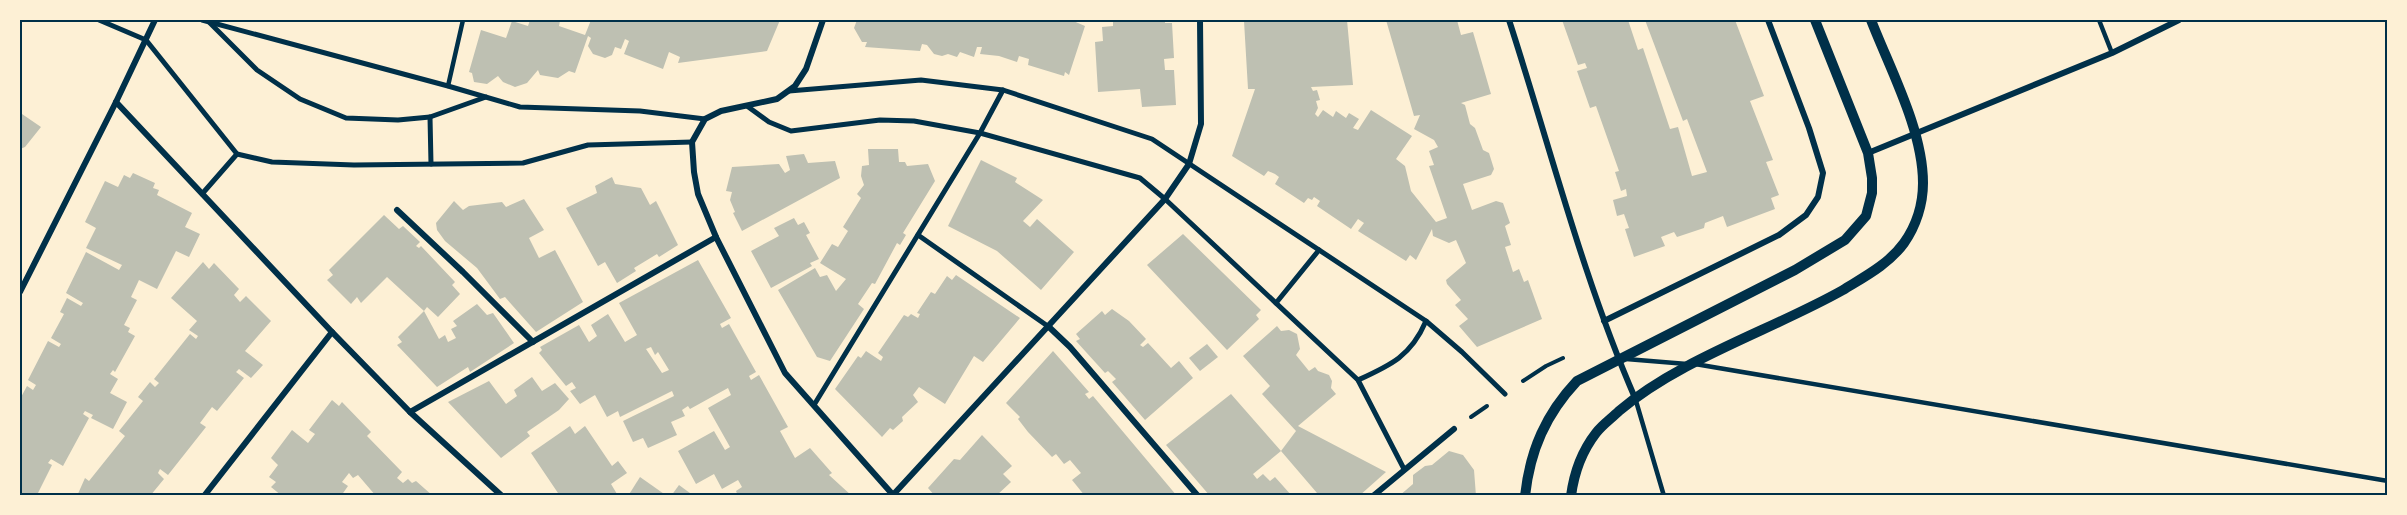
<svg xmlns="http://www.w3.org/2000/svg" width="2407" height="515" font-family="'Sofia Sans Condensed',sans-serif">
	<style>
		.building { fill: #bec0b2; fill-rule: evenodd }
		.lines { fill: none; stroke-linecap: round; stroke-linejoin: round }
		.path { stroke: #003049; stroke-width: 4 }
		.service { stroke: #003049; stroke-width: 4.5 }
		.pedestrian { stroke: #003049; stroke-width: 5 }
		.minor { stroke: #003049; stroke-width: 6 }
		.tertiary { stroke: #003049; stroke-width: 10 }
		.neatline { fill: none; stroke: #003049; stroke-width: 2 }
	</style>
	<rect width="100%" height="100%" fill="#fdf0d5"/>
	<g class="building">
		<polygon points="530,20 568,20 567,22 560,21 559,26 585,35 591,20 780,20 767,51 678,63 680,57 669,52 663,69 624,54 629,41 625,39 621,49 615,47 612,55 605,58 593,54 588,46 591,38 588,36 575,73 569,71 558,78 540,75 538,70 527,83 515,87 503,82 498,76 487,84 474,82 472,73 469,72 481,30 506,38 512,21 528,26"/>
		<polygon points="857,20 1071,20 1085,26 1069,75 1065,72 1064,76 1028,65 1029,59 1019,56 1017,62 999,56 980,54 982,47 977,47 974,57 960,52 957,57 948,54 942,56 934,54 927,45 922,44 920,51 865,47 867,42 862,42 854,28"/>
		<polygon points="1110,20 1165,20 1165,23 1172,23 1174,58 1164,59 1165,70 1174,70 1176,105 1142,107 1140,89 1098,92 1095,42 1103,41 1102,27 1113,26 1113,22 1110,22"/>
		<polygon points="1251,20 1347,20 1353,85 1311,87 1313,91 1317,90 1320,100 1316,101 1318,108 1315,114 1318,117 1323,110 1333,117 1336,111 1346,118 1349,113 1359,119 1353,128 1358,130 1371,110 1412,136 1396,159 1405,166 1411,191 1436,222 1447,218 1429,166 1434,165 1429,151 1438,147 1434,140 1414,129 1420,115 1414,116 1386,20 1457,20 1461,35 1473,32 1491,94 1461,103 1465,105 1470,124 1475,128 1483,150 1489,153 1494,169 1491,175 1463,184 1472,210 1496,201 1503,203 1510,223 1505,226 1511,245 1505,247 1513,272 1519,269 1524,282 1528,280 1542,319 1477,347 1459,326 1468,319 1455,305 1461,300 1447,284 1446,280 1466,263 1456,240 1449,243 1433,236 1432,229 1416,260 1410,255 1406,261 1358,231 1364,223 1358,219 1351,229 1317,206 1320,201 1314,197 1312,200 1308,198 1304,203 1275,184 1279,177 1275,174 1268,171 1264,176 1232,156 1255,89 1248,89 1244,21"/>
		<polygon points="1562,20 1628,20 1638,50 1643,48 1670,129 1678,127 1692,176 1707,172 1687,119 1683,121 1645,20 1735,20 1764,96 1750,101 1773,160 1766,162 1779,195 1771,198 1775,209 1727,227 1723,216 1705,223 1704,228 1677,237 1674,232 1661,237 1665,246 1634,257 1625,229 1629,228 1624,214 1617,216 1613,200 1627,196 1626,189 1621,191 1615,172 1619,171 1596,106 1590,108 1577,71 1587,68 1585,63 1578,65"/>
		<polygon points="20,108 22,114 41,127 25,147 20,149"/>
		<polygon points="868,149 898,149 899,162 905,162 907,166 928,164 935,181 903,233 906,235 900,245 897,243 875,284 872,283 858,304 864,309 830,361 817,357 778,290 815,268 820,277 827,275 836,291 846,279 820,263 832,244 838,247 848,231 843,227 861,198 857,194 864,185 861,176 862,166 869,165"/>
		<polygon points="804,154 808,163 835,161 840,178 742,231 733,213 735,212 730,200 732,192 726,191 732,167 779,164 785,173 790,170 786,156"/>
		<polygon points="981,160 1017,178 1015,182 1043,200 1023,221 1030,227 1037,219 1074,252 1041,290 997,251 948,226"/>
		<polygon points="133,173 155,183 153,188 159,190 157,195 192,213 185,227 200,234 189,257 176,251 157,289 139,280 131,297 137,300 124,325 130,328 128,332 135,336 115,372 113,370 110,374 118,379 110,393 127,402 113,429 91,418 93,415 85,411 83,414 89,418 63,466 51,459 48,463 52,465 37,495 20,496 20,430 22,425 20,424 20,399 27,386 33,390 36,385 28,380 48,341 59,347 61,344 51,338 64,314 60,312 67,298 81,306 83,303 66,293 86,252 119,270 122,265 86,248 96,228 85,222 105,181 118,187 124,175 130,178"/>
		<polygon points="612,177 615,184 641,188 650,205 656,201 678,245 659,257 657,254 634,268 636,271 617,283 605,262 598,266 566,208 597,193 595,186"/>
		<polygon points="524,199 544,230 529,238 539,258 555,250 583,302 536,332 505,297 500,299 477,268 445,241 437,230 436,223 454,201 463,210 469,206 502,202 506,207"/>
		<polygon points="384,215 399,229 403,226 420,242 416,246 419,248 421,246 455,282 452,285 460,294 438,317 427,307 424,311 387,277 361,303 357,297 351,304 327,280 333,275 329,270"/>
		<polygon points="794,218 798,225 804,222 810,233 806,235 819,259 810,263 812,266 771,288 751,251 779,236 774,228"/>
		<polygon points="1183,234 1261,310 1256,315 1259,319 1227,350 1147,265"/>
		<path d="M698,260l33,58 -11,6 2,4 7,-4 27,48 -7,4 2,4 8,-5 29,52 -8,4 15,27 15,-10 22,25 -3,2 23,21h-55l-3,-3 -4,3h-52l-2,-5 6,-4 -4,-7 -16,9 -8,-15 -18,10 -18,-33 36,-20 11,19 5,-3 -22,-39 23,-13 -3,-7 -38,21 -2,-3 -6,4 3,6 -14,6 6,13 -29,13 -5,-10 -10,4 -10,-21 51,-25 -2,-5 -52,26 -2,-6 -11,6 -12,-22 -15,9 -10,-13 6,-3 -4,-6 -6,4 -27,-33 3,-3 -2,-3 39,-22 10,17 8,-6 -6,-11 17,-11 17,28 12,-7 -18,-32zM651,347l4,8 3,-3 11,18 -7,3 -16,-24z"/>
		<polygon points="203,262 209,269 214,263 239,289 234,295 240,302 246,296 271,321 245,351 263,365 251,378 239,369 236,372 244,378 217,411 212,407 200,423 206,427 168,475 160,469 158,473 164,479 150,496 77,496 85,478 89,481 125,436 119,431 143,401 138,397 150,382 155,387 159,383 154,379 190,334 196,339 198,336 189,330 197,321 171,298"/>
		<polygon points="956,275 1020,318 983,362 974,356 945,404 919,387 913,395 918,402 902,417 903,421 893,430 890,428 882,437 835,389 858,356 861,358 866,351 881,361 883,357 878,353 904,315 908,317 911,314 918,318 920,314 917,313 931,292 935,294 947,276 952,280"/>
		<polygon points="477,304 487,315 493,313 514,343 470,372 468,367 437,387 397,345 402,342 398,337 424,311 439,339 445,335 448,342 456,338 451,329 457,326 453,321"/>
		<polygon points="1112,309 1129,321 1146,339 1140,345 1143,347 1148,343 1171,368 1179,361 1193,378 1145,420 1112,382 1116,379 1108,371 1105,373 1076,341 1080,339 1076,334 1102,311 1105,315"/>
		<polygon points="1277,326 1281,331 1289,330 1297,334 1300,349 1296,355 1309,371 1315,367 1318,371 1329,375 1332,381 1331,388 1336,394 1298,426 1386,472 1359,496 1315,496 1317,493 1281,451 1296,431 1262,394 1270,386 1243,356"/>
		<polygon points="1207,344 1218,357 1200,371 1189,358"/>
		<polygon points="1053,351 1089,392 1085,394 1089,399 1093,396 1177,496 1085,496 1072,480 1081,473 1070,460 1064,464 1056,454 1052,457 1028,432 1018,419 1020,417 1006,403"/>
		<polygon points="532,377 542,391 555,383 569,399 559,410 527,432 530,436 501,458 448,402 489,381 506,404 517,396 514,390"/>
		<polygon points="1231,394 1281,451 1253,474 1257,479 1263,474 1270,481 1275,477 1292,496 1210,496 1166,445"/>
		<polygon points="332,400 339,406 342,402 371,432 367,436 402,472 397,478 403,483 408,479 412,483 416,481 433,496 376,496 358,475 353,478 349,473 342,482 348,486 341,496 282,496 271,487 276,482 269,477 278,465 271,458 292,430 308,443 315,434 309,430"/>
		<polygon points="570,426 575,434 585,426 612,466 618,461 627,473 611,484 617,494 615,496 573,496 571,493 560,496 531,453"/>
		<polygon points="982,435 1012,466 1003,474 1011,482 996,496 935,496 928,488 954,459 960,460"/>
		<polygon points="1449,451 1463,455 1474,470 1476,496 1399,496 1413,484 1413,475 1425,466 1432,465"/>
		<polygon points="640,477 667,496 628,496"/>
		<polygon points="679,485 694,496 671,496"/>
	</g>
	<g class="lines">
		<g class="path">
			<polyline points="1523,381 1546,366 1563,358"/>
			<polyline points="1471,417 1487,406"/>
		</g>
		<g class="service">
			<polyline points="2099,20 2112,53"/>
			<polyline points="448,86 463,20"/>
			<polyline points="1626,359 1687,364"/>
			<polyline points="1695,364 2388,481"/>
			<polyline points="1636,401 1664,496"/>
		</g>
		<g class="pedestrian">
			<polyline points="99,20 146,40 237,154 272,162 354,165 523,163 588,145 692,142"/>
			<polyline points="202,20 448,86 520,107 640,111 705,119"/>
			<polyline points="210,23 257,70 300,99 346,118 398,120 430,117 486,97"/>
			<polyline points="789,91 921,80 1003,90 1152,139 1426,321 1462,352 1505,394"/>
			<polyline points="747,106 769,122 791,131 880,120 914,121 980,133 1140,178 1165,199 1358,380 1404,469"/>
			<polyline points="430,117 431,164"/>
			<polyline points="202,194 237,154"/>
			<polyline points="918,235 1049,327"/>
			<polyline points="1276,303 1319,250"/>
			<path d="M1358,380c33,-15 53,-24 68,-59"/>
			<polyline points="814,405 980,133 1003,90"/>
		</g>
		<g class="minor">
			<polyline points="823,20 806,69 795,86 777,99 721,111 705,119 692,142 694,172 698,194 716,237 785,373 894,496"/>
			<path d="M1509,20c41,126 73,256 126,378"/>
			<polyline points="116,102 332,332 410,412 502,496"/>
			<polyline points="1868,153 2112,53 2179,20"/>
			<polyline points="397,210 463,272 533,342"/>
			<polyline points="20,292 116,102 155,20"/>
			<polyline points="1604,321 1779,235 1806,215 1818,197 1823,173 1809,128 1768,20"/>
			<polyline points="1049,327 1070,347 1198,496"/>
			<polyline points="410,412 716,237"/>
			<polyline points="204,496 332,332"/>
			<polyline points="892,496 1165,199 1189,164 1201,124 1200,20"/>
			<polyline points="1373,496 1454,429"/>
		</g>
		<g class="tertiary">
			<path d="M1525,496c5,-46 21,-82 52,-115l218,-111 50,-30 21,-24 6,-23v-15l-4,-25 -53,-133"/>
			<path d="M1571,496c3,-23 11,-45 25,-63 6,-8 16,-15 23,-22 61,-52 153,-81 224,-121 21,-13 46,-26 61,-47 12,-17 19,-39 19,-60 0,-53 -33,-114 -52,-163"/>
		</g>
	</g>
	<rect width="2407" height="515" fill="none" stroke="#fdf0d5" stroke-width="42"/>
	<rect x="21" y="21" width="2365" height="473" class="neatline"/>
</svg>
